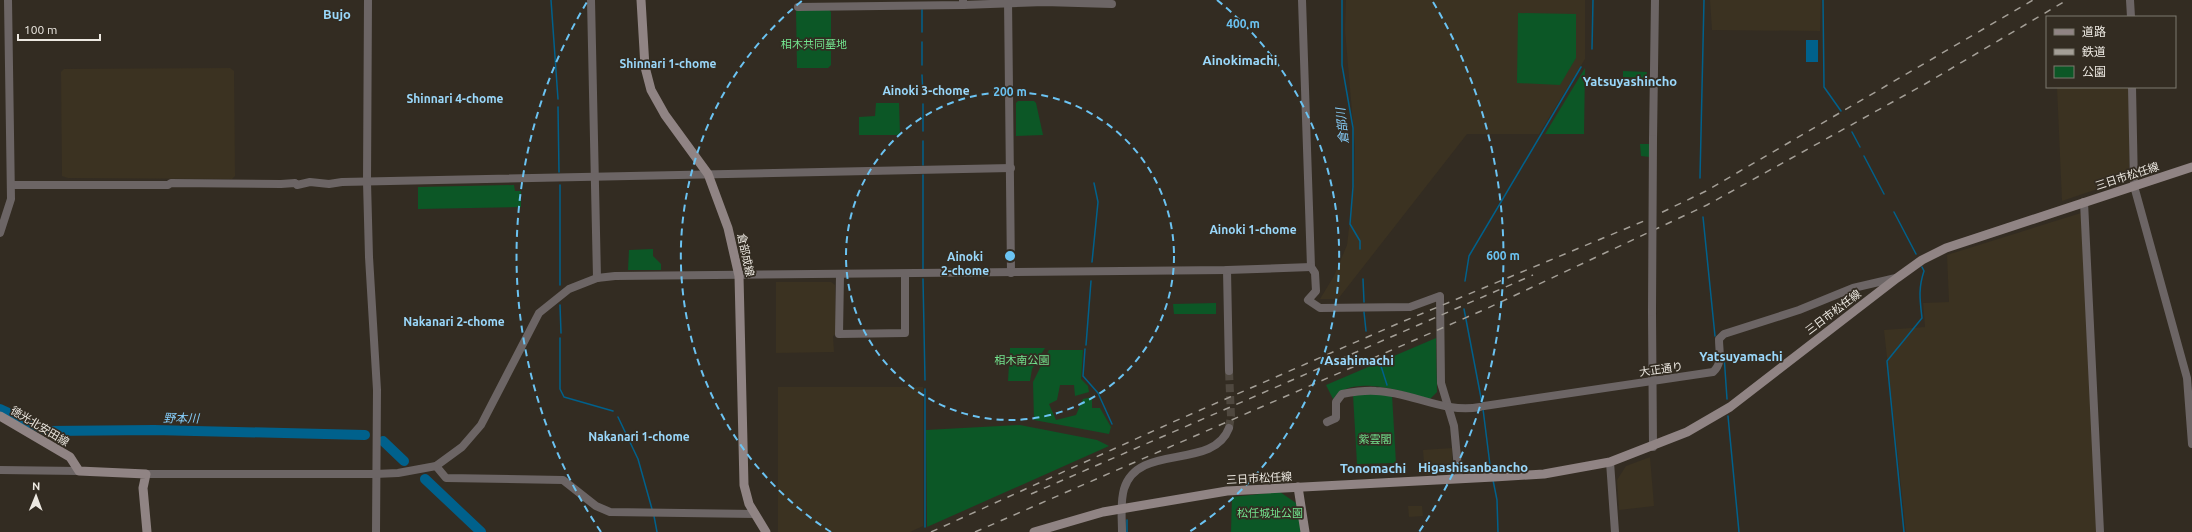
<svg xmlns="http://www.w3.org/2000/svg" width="2192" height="532" font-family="Ubuntu,'Noto Sans JP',sans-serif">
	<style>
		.built { fill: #3b3221 }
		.green { fill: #0c5726 }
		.water { fill: #00618c }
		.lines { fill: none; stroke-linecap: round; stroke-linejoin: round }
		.stream { stroke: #00618c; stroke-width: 1.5 }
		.river { stroke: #00618c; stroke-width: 10 }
		.tertiary-tunnel { stroke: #4f483f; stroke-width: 8; stroke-dasharray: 8 4; stroke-linecap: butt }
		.tertiary { stroke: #6c6565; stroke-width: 8 }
		.secondary { stroke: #908484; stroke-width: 9 }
		.rail { stroke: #a49f97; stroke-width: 1.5; stroke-dasharray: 7 7; stroke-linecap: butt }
		.tertiary-bridge { stroke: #6c6565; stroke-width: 8 }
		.ring { fill: none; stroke: #6bc3f2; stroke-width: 2; stroke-dasharray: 7 5 }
		.labels { text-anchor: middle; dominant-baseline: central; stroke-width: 3.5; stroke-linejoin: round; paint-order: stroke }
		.park-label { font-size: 11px; fill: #72e28d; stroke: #332c22 }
		.street-label { font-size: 11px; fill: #ede9e2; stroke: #332c22 }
		.neighbourhood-label { font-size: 12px; font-weight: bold; fill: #9ad8fb; stroke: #332c22 }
		.water-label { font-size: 12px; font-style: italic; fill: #86cdf9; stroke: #332c22 }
		.quarter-label { font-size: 13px; font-weight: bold; fill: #9ad8fb; stroke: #332c22 }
		.centre { fill: #6bc3f2; stroke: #332c22; stroke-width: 2 }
		.ring-label { font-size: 12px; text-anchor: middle; font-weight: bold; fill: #6bc3f2; stroke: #332c22; stroke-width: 3.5; stroke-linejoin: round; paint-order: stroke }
	</style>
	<rect width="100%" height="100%" fill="#332c22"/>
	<g class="built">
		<polygon points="1346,0 1585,0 1585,59 1539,134 1467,134 1338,299 1320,299 1334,276 1347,245 1354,185 1355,147 1345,30"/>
		<polygon points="1710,0 1821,0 1820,31 1712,30"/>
		<polygon points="230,68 234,71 235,176 232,179 68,178 62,176 61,72 64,69"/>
		<polygon points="2057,87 2129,87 2129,176 2124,180 2062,201"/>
		<polygon points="2081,213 2098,532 1906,532 1884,330 1925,327 1923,303 1949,302 1947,255"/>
		<polygon points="776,282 831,282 835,285 836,334 833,336 834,352 776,353"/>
		<polygon points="778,387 923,387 923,526 910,532 778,532"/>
		<polygon points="1452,448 1452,465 1433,466 1433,474 1425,475 1423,450"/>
		<polygon points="1650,457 1654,506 1619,510 1617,480 1626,466"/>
		<polygon points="1408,506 1422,506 1423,516 1409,517"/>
	</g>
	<g class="green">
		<polygon points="796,10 829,10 831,12 831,65 828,68 797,68"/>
		<polygon points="1518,13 1576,14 1576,58 1560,85 1517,83"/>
		<polygon points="1585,68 1584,134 1545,134"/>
		<polygon points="1623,71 1647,72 1646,78 1623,77"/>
		<polygon points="1018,101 1034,101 1036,103 1043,135 1016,136 1016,103"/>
		<polygon points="876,103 899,103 900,135 859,135 859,117 875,116"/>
		<polygon points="1640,144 1651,144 1650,157 1641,156"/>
		<polygon points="514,185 515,191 521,191 521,207 418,209 418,187"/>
		<polygon points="653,249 653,256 661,264 661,270 628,270 629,250"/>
		<polygon points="1216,303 1216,314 1174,314 1173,304"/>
		<path d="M1436,338l1,54 -7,7c-26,-7 -79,-26 -97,0l-7,-14z"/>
		<polygon points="1010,348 1045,348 1032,369 1030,381 1008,381"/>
		<polygon points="1049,350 1083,350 1081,379 1088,386 1089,392 1075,396 1074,385 1060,385 1057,400 1049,404 1056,420 1076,415 1083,399 1092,397 1092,408 1100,408 1111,427 1109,434 1034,420 1033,382"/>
		<polygon points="1380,392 1392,395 1396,463 1357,464 1353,395"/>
		<polygon points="1020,425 1097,440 1109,446 927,527 926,430"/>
		<polygon points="1280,492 1296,503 1301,532 1231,532 1232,497"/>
	</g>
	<rect class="water" x="1806" y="40" width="12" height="22"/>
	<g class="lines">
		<g class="stream">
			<polyline points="551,0 558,99"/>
			<polyline points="1342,0 1342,65 1353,128 1353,187 1350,224 1360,241 1360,249"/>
			<polyline points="1823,0 1824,87 1841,111"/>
			<polyline points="922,10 922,32"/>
			<polyline points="922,42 922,65"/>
			<polyline points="1592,49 1593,0"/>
			<polyline points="922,75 923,95"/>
			<polyline points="923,104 923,131"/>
			<polyline points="558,107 559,172"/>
			<polyline points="1852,132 1860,147"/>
			<polyline points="923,141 923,165"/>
			<polyline points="1864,156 1884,194"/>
			<polyline points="923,175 923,269"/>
			<polyline points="1700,178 1704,0"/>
			<polyline points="560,185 560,285"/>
			<polyline points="1894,212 1916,254"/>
			<polyline points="1703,217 1715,336"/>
			<polyline points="1092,262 1098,202 1094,183"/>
			<polyline points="923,279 925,380"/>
			<polyline points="1363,279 1364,302"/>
			<polyline points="1465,281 1469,256 1581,67"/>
			<polyline points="560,305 561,333"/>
			<polyline points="1464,309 1482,403"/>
			<polyline points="1364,312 1366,331"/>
			<polyline points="560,338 560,389 564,397 613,411"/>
			<polyline points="1086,345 1091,281"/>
			<polyline points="1085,349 1083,376 1098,393 1112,424"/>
			<polyline points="1724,355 1727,399"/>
			<polyline points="1380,363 1387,385"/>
			<polyline points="925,389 925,527"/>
			<polyline points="1483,409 1491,473"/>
			<polyline points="1728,416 1739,532"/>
			<polyline points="618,417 638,459 652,509"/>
			<polyline points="1493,480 1497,500 1498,532"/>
			<polyline points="654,516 657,532"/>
			<polyline points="1127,520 1127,532"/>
			<path d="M1904,532l-17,-171 35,-43c-2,-18 -4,-29 2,-47l-2,-4"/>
		</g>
		<g class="river">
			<polyline points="0,409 48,431 154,430 365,435"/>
			<polyline points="383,441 404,461"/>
			<polyline points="425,479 481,532"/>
		</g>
		<polyline class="tertiary-tunnel" points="1229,428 1231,416 1229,371"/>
		<g class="tertiary">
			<polyline points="368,0 367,182 369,257 377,390 376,532"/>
			<polyline points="591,0 597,278"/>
			<polyline points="1008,0 1011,273"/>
			<polyline points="1302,0 1311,267 1315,273 1316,291 1308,300 1320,308 1410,307 1440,296 1441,383 1454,426 1459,479"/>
			<polyline points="2130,0 2131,17"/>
			<polyline points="963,5 1044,2 1112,4"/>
			<polyline points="798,7 963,5 963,0"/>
			<polyline points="2132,87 2134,186 2187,378 2192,444"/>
			<polyline points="1653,139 1655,0"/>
			<polyline points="11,185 168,185 171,183 281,184 295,183 297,185 310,182 329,184 342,182 1011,168"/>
			<polyline points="2084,202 2100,532"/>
			<polyline points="0,233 11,199 8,0"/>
			<polyline points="1227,270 1229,371"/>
			<polyline points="840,275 839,334 905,333 905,274"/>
			<polyline points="1652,312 1653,447"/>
			<path d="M1484,406l229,-34c10,-9 6,-20 6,-33l5,-5 75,-24 54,-22 43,-10"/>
			<path d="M1327,422l9,-4v-16l6,-8c11,-2 23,-4 34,-3 36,1 68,23 104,16"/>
			<polyline points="1610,462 1615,532"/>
			<polyline points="436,466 446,478 563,480 596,506 610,512 755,514"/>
			<polyline points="0,470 79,471"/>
			<polyline points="146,474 375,474 398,473 436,466 462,447 481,425 539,313 569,289 597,278 615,276 1227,270 1311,267"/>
			<path d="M1122,532c0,-14 -2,-29 2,-43 14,-47 89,-18 105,-61"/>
		</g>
		<g class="secondary">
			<polyline points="641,0 645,67 651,90 665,115 708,174 728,228 739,276 744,485 749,504 766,532"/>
			<polyline points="0,416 70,457 79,471 146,474 143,488 147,532"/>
			<polyline points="1298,487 1305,532"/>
			<polyline points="1034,532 1103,512 1227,491 1494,477 1544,474 1610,462 1687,432 1730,407 1897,278 1922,260 1946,248 2192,167"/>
		</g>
		<g class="rail">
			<polyline points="1031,494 1533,275"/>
			<polyline points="931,532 1173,422 1397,324 1644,221 1706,191 2033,0"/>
			<polyline points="975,532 1488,308 1707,205 1925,84 2067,0"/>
		</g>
		<polyline class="tertiary-bridge" points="1652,312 1653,139"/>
	</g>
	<g class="ring">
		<circle cx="1010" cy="256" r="164"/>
		<path d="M831 532A329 329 0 0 1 803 0M1217 0A329 329 0 0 1 1189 532"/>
		<path d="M601 532A493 493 0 0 1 587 2M1433 2A493 493 0 0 1 1419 532"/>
	</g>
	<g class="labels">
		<g class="park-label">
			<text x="814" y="44">相木共同墓地</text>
			<text x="1022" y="360">相木南公園</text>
			<text x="1375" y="439">紫雲閣</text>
			<text x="1270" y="513">松任城址公園</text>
		</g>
		<g class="street-label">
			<text transform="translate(2127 176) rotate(-18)">三日市松任線</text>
			<text transform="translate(746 255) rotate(78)">倉部成線</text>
			<text transform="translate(1833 312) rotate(-37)">三日市松任線</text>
			<text transform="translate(1661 369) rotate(-8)">大正通り</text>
			<text transform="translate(40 426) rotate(31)">徳光北安田線</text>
			<text transform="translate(1259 478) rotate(-3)">三日市松任線</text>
		</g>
		<g class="neighbourhood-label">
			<text x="668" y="63">Shinnari 1-chome</text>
			<text x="926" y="90">Ainoki 3-chome</text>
			<text x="455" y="98">Shinnari 4-chome</text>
			<text x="1253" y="229">Ainoki 1-chome</text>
			<text x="965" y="256">Ainoki<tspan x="965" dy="14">2-chome</tspan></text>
			<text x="454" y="321">Nakanari 2-chome</text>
			<text x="639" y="436">Nakanari 1-chome</text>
		</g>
		<g class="water-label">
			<text transform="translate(1342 126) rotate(-96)">倉部川</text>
			<text transform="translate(181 418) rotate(1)">野本川</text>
		</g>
		<g class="quarter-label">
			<text x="337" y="14">Bujo</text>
			<text x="1240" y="60">Ainokimachi</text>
			<text x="1630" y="81">Yatsuyashincho</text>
			<text x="1741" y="356">Yatsuyamachi</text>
			<text x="1359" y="360">Asahimachi</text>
			<text x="1473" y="467">Higashisanbancho</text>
			<text x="1373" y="468">Tonomachi</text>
		</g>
	</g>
	<circle cx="1010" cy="256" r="6" class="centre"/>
	<g class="ring-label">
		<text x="1243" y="28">400 m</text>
		<text x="1010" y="96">200 m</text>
		<text x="1503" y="260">600 m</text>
	</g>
	<rect x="2046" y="16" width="130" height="72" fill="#332c22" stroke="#7d786f"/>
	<rect x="2054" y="29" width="20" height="6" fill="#908484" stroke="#7d786f"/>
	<text x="2082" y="36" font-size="12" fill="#ede9e2">道路</text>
	<rect x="2054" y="49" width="20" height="6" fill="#a49f97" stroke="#7d786f"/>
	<text x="2082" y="56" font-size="12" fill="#ede9e2">鉄道</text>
	<rect x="2054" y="66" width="20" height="12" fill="#0c5726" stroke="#7d786f"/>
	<text x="2082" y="76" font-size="12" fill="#ede9e2">公園</text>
	<g transform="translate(36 496) rotate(1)" stroke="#332c22" stroke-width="3" paint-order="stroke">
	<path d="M0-3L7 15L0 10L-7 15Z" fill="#ede9e2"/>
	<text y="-6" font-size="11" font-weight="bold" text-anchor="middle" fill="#ede9e2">N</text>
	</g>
	<path d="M18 34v6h82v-6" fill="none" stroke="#ede9e2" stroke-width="2"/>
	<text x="24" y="34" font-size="12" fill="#ede9e2" stroke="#332c22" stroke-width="3" paint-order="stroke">100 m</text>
</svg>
